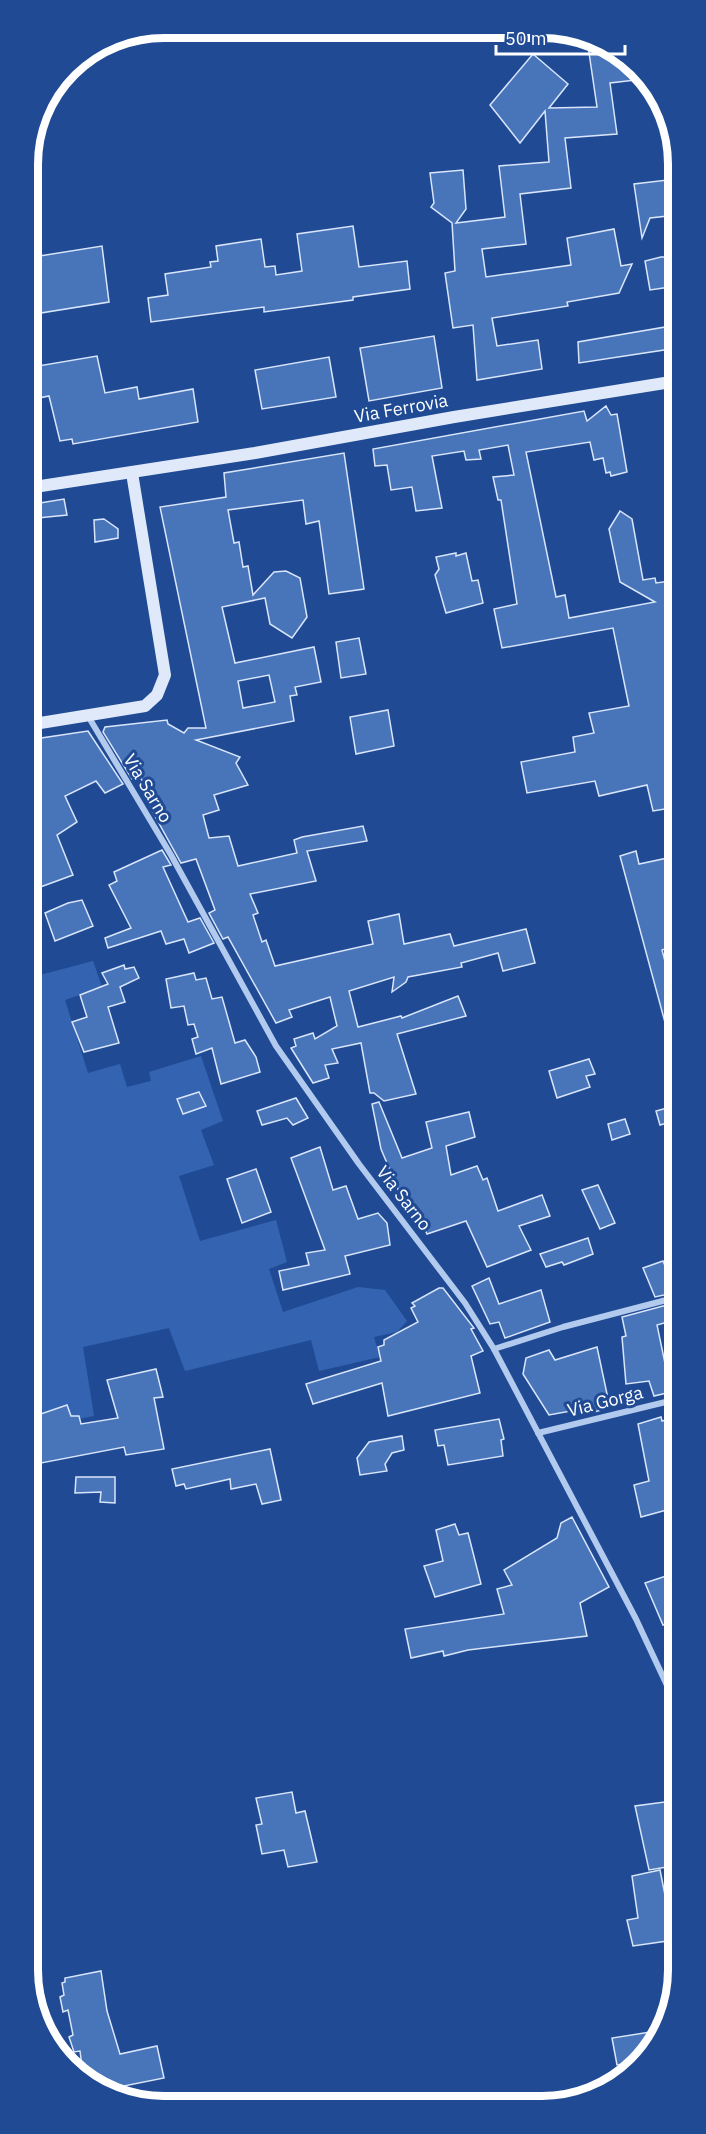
<svg xmlns="http://www.w3.org/2000/svg" width="706" height="2134" font-family="'IBM Plex Sans',sans-serif">
	<style>
		.green { fill: #3464b1 }
		.building { fill: #4874ba; stroke: #d8e5fa; stroke-width: 1.5; fill-rule: evenodd }
		.lines { fill: none; stroke-linecap: round; stroke-linejoin: round }
		.street { stroke: #b2caee; stroke-width: 6 }
		.secondary { stroke: #dfe9fa; stroke-width: 12 }
		.labels { text-anchor: middle; dominant-baseline: central; stroke-width: 6; stroke-linejoin: round; paint-order: stroke }
		.street-label { font-size: 18px; fill: #fff; stroke: #204b94 }
		.rim { fill: none; stroke: #fff; stroke-width: 8 }
	</style>
	<rect width="100%" height="100%" fill="#204b94"/>
	<polygon class="green" points="28,940 40,975 93,961 102,987 65,1000 88,1073 120,1064 127,1087 151,1081 149,1072 201,1056 223,1121 201,1130 214,1165 179,1176 200,1241 276,1220 287,1262 269,1269 283,1312 358,1287 385,1290 407,1321 397,1332 374,1337 380,1357 319,1371 311,1340 185,1371 169,1328 83,1347 94,1416 43,1426 29,1373"/>
	<g class="building">
		<polygon points="587,39 639,67 645,79 610,83 617,134 565,138 571,188 520,194 526,244 482,249 486,277 571,265 567,238 614,229 621,266 632,264 619,293 567,302 568,306 492,318 497,346 538,340 542,369 477,380 473,325 453,328 445,273 455,271 452,223 431,207 434,203 430,173 463,170 466,209 456,223 505,217 499,166 549,162 545,111 520,143 490,105 533,54 568,84 549,108 597,107"/>
		<polygon points="676,179 677,215 650,218 642,238 634,184"/>
		<polygon points="353,226 359,267 407,261 410,289 353,297 353,300 264,312 264,307 151,322 148,298 168,295 165,274 211,267 210,262 218,261 216,246 261,239 265,267 275,266 276,275 302,271 297,234"/>
		<polygon points="102,246 109,302 28,315 27,258"/>
		<polygon points="661,257 677,257 677,286 650,290 645,261"/>
		<polygon points="677,325 677,348 579,363 578,342"/>
		<polygon points="434,336 442,388 369,401 360,348"/>
		<polygon points="97,356 105,393 137,387 139,399 193,389 198,422 73,444 72,439 60,441 49,396 39,398 32,367"/>
		<polygon points="329,357 336,397 262,409 255,370"/>
		<polygon points="606,406 611,415 617,414 627,472 611,476 610,472 606,473 603,458 594,460 590,442 526,452 556,597 565,595 569,618 655,602 620,582 609,529 620,511 632,519 643,580 655,578 656,583 677,580 677,807 653,811 647,785 599,796 595,781 527,793 521,762 575,752 573,737 594,733 589,713 629,706 613,628 502,648 494,609 517,604 501,500 498,500 493,477 514,475 508,445 479,450 481,459 466,460 464,451 432,456 442,508 416,511 412,487 391,490 387,465 375,466 373,449 584,411 587,421"/>
		<path d="M344,453l20,136 -35,5 -10,-73 -13,3 -3,-24 -75,10 6,33 5,-1 4,25 5,-1 5,29 21,-23 12,-1 14,7 7,39 -15,21 -22,-14 -5,-26 -43,9 13,56 79,-16 7,35 -26,5 2,8 -7,1 4,25 -98,19 44,17 -4,6 12,22 -34,10 5,15 -16,5 6,23 20,-2 9,30 59,-13 -3,-13 8,-3 61,-11 4,15 -60,10 9,30 -66,13 8,19 -5,2 9,27 4,-2 9,26 98,-22 -5,-23 31,-7 5,30 46,-10 4,12 72,-17 9,34 -32,8 -5,-18 -37,10 1,4 -54,10 -2,5 -14,10 2,-15 -45,14 9,36 43,-11 1,2 56,-22 8,20 -69,18 19,60 -32,7 -10,-8h-4l-9,-50 -29,6 6,14 -13,2 4,13 -16,5 -22,-35 5,-2 -2,-7 19,-6 2,6 22,-13 -7,-29 -41,13 3,7 -16,6 -48,-86 -5,2 -14,-26 6,-3 -19,-51 -15,4 -30,-54 -11,-34 -8,4 -29,-47 2,-5 62,-7 1,4 16,9 4,-5h18l-46,-221 66,-10 -2,-24zM269,675l6,27 -32,6 -5,-27z"/>
		<polygon points="64,499 67,515 28,519 28,505"/>
		<polygon points="104,519 118,529 118,538 95,542 94,520"/>
		<polygon points="456,553 456,556 466,553 472,581 478,580 483,603 446,613 435,575 439,569 436,557"/>
		<polygon points="359,638 366,674 341,678 336,642"/>
		<polygon points="388,710 394,746 356,754 350,717"/>
		<polygon points="88,731 123,784 105,793 96,781 65,796 77,822 57,835 73,875 35,889 28,870 28,740"/>
		<polygon points="162,850 171,865 163,867 188,922 200,918 214,943 189,953 184,939 166,944 161,931 108,948 105,938 131,928 109,885 117,881 114,872"/>
		<polygon points="636,851 639,864 677,856 677,945 662,950 678,1010 678,1051 673,1052 620,856"/>
		<polygon points="82,900 93,926 55,941 45,913 68,903"/>
		<polygon points="124,965 125,969 134,967 139,978 120,987 125,1002 108,1007 119,1043 84,1052 72,1022 87,1017 80,995 108,984 102,973"/>
		<polygon points="194,973 196,980 206,978 212,999 222,997 235,1043 245,1040 256,1057 260,1072 221,1084 212,1048 196,1054 192,1039 198,1037 194,1024 188,1025 184,1006 171,1008 166,979"/>
		<polygon points="589,1059 595,1074 586,1076 590,1087 557,1098 549,1071"/>
		<polygon points="199,1092 206,1106 183,1114 177,1099"/>
		<polygon points="296,1098 308,1118 293,1125 287,1118 262,1125 257,1111"/>
		<polygon points="379,1102 402,1158 432,1148 426,1122 469,1112 475,1137 446,1146 451,1175 477,1166 483,1180 487,1178 498,1211 542,1195 550,1216 519,1226 531,1250 487,1267 466,1221 427,1234 414,1205 406,1208 381,1149 372,1104"/>
		<polygon points="678,1105 678,1120 660,1125 656,1111"/>
		<polygon points="625,1119 630,1134 612,1140 608,1124"/>
		<polygon points="320,1147 333,1190 346,1186 358,1219 378,1213 387,1223 390,1245 345,1256 350,1274 283,1290 279,1271 309,1265 306,1253 325,1250 291,1158"/>
		<polygon points="256,1169 271,1212 242,1223 227,1179"/>
		<polygon points="598,1185 615,1223 600,1229 582,1190"/>
		<polygon points="588,1238 593,1254 564,1265 562,1262 546,1267 540,1254"/>
		<polygon points="663,1261 666,1268 678,1264 678,1292 655,1297 643,1268"/>
		<polygon points="489,1278 499,1304 541,1290 550,1322 505,1338 499,1322 490,1324 472,1286"/>
		<polygon points="439,1288 443,1288 474,1328 471,1329 483,1351 471,1356 480,1393 388,1416 382,1383 313,1404 306,1384 381,1361 378,1347 384,1345 384,1340 418,1322 411,1308 415,1306 412,1303"/>
		<polygon points="678,1302 678,1319 657,1325 671,1392 654,1396 649,1381 626,1384 622,1337 626,1336 622,1317"/>
		<polygon points="597,1347 610,1408 590,1413 587,1408 549,1415 523,1374 526,1358 549,1350 555,1360"/>
		<polygon points="156,1369 163,1397 154,1398 164,1449 126,1455 124,1447 36,1464 34,1455 29,1457 29,1418 67,1405 71,1416 79,1416 81,1424 118,1418 107,1380"/>
		<polygon points="661,1417 662,1421 678,1417 678,1487 669,1490 674,1508 641,1517 634,1485 649,1481 638,1424"/>
		<polygon points="499,1419 504,1439 501,1440 503,1456 448,1465 444,1445 438,1446 435,1430"/>
		<polygon points="402,1436 404,1450 392,1453 385,1464 387,1471 360,1475 357,1458 369,1442"/>
		<polygon points="270,1449 281,1500 262,1504 256,1484 231,1489 230,1479 186,1489 184,1484 176,1486 172,1469"/>
		<polygon points="76,1477 115,1477 115,1503 100,1502 101,1492 75,1493"/>
		<polygon points="572,1517 609,1587 580,1603 587,1636 468,1650 444,1656 443,1651 411,1658 405,1629 504,1614 497,1589 512,1585 504,1570 557,1538 561,1523"/>
		<polygon points="455,1524 459,1535 468,1533 481,1584 435,1597 424,1566 443,1561 436,1530"/>
		<polygon points="678,1572 678,1621 663,1625 645,1583"/>
		<polygon points="292,1792 296,1813 305,1811 317,1862 288,1867 284,1850 262,1854 256,1825 262,1824 256,1798"/>
		<polygon points="672,1801 676,1833 679,1833 679,1865 649,1870 635,1806"/>
		<polygon points="660,1870 674,1940 633,1946 627,1920 638,1918 632,1876"/>
		<polygon points="101,1971 107,2011 120,2054 157,2046 164,2078 109,2089 83,2075 80,2051 74,2052 69,2037 73,2035 68,2010 63,2012 60,1997 64,1995 62,1983 65,1982 65,1978"/>
		<polygon points="657,2031 645,2060 617,2065 612,2038"/>
	</g>
	<g class="lines">
		<g class="street">
			<polyline points="88,716 171,855 276,1046 359,1164 465,1303 494,1349 636,1619 678,1709"/>
			<polyline points="494,1349 563,1327 678,1297"/>
			<polyline points="538,1433 678,1399"/>
			<polyline points="30,1944 50,2035"/>
		</g>
		<g class="secondary">
			<polyline points="28,488 255,453 454,417 677,381"/>
			<polyline points="28,725 145,706 157,695 165,675 132,473"/>
		</g>
	</g>
	<g class="labels">
		<g class="street-label">
			<text transform="translate(401 408) rotate(-10)">Via Ferrovia</text>
			<text transform="translate(148 788) rotate(59)">Via Sarno</text>
			<text transform="translate(404 1198) rotate(52)">Via Sarno</text>
			<text transform="translate(605 1401) rotate(-14)">Via Gorga</text>
		</g>
	</g>
	<path d="M0 0H706V2134H0ZM164 38H542A126 126 0 0 1 668 164V1970A126 126 0 0 1 542 2096H164A126 126 0 0 1 38 1970V164A126 126 0 0 1 164 38Z" fill="#204b94" fill-rule="evenodd"/>
	<path class="rim" d="M164 38H542A126 126 0 0 1 668 164V1970A126 126 0 0 1 542 2096H164A126 126 0 0 1 38 1970V164A126 126 0 0 1 164 38Z"/>
	<path d="M496 45v9h129v-9" fill="none" stroke="#ffffff" stroke-width="3"/>
	<text x="505" y="45" font-size="18" fill="#ffffff" stroke="#204b94" stroke-width="4.5" paint-order="stroke">50 m</text>
</svg>
